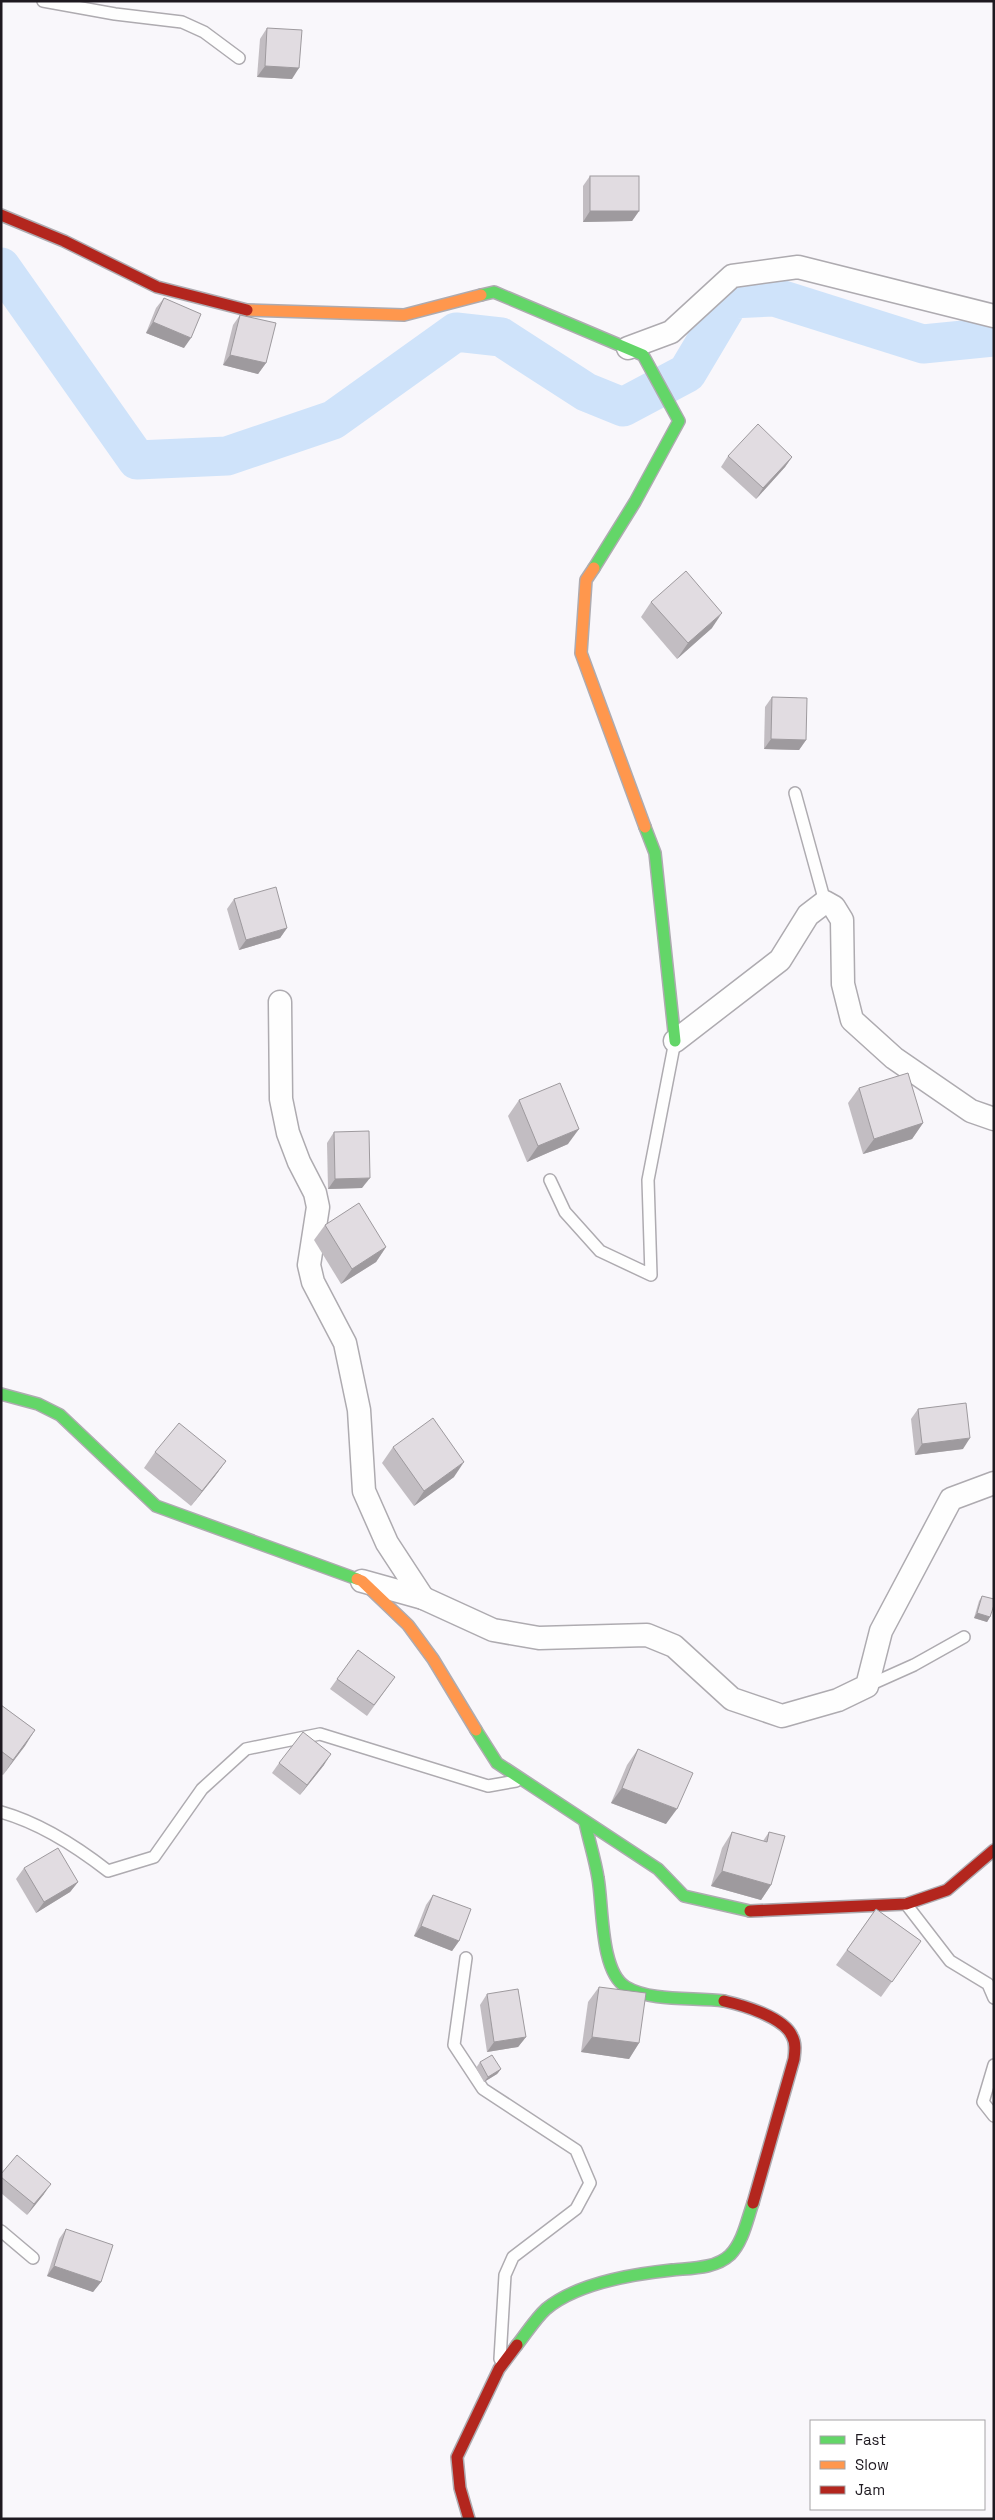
<svg xmlns="http://www.w3.org/2000/svg" width="995" height="2520" font-family="'Space Grotesk',sans-serif">
	<style>
		.lines { fill: none; stroke-linecap: round; stroke-linejoin: round }
		.river { stroke: #cfe3fa; stroke-width: 39 }
		.lane-casing { stroke: #aeabb0; stroke-width: 14 }
		.street-casing { stroke: #aeabb0; stroke-width: 25 }
		.fast-casing { stroke: #aeabb0; stroke-width: 14 }
		.slow-casing { stroke: #aeabb0; stroke-width: 14 }
		.jam-casing { stroke: #aeabb0; stroke-width: 14 }
		.lane { stroke: #fefefe; stroke-width: 11 }
		.street { stroke: #fefefe; stroke-width: 22 }
		.fast { stroke: #63d668; stroke-width: 11 }
		.slow { stroke: #ff974d; stroke-width: 11 }
		.jam { stroke: #b3261e; stroke-width: 11 }
		.wall { fill: #c2bdc2 }
		.shaded-wall { fill: #9e9a9e }
		.building { fill: #e1dce1; stroke: #9e9a9e }
	</style>
	<rect width="100%" height="100%" fill="#f9f7fb"/>
	<g class="lines">
		<polyline class="river" points="1,267 137,460 227,456 333,420 456,332 501,337 586,392 623,407 687,373 731,299 774,297 923,344 994,337"/>
		<defs>
			<g id="lane">
				<polyline points="43,1 115,14 182,22 204,32 239,58"/>
				<polyline points="795,793 825,902"/>
				<polyline points="550,1180 565,1212 600,1251 651,1275 648,1180 675,1041"/>
				<polyline points="867,1686 914,1665 964,1637"/>
				<path d="M1,1812c39,11 75,34 107,59l46,-14 48,-68 44,-40 74,-15 168,52 28,-5"/>
				<polyline points="906,1904 950,1961 988,1984 994,1998"/>
				<polyline points="466,1958 454,2045 483,2089 576,2150 590,2183 576,2209 513,2257 505,2275 500,2359"/>
				<polyline points="994,2065 983,2102 994,2116"/>
				<polyline points="1,2231 33,2258"/>
			</g>
			<g id="street">
				<polyline points="628,348 671,332 732,276 798,267 994,316"/>
				<polyline points="280,1002 281,1099 288,1133 299,1162 315,1193 318,1207 309,1265 313,1282 345,1343 359,1410 364,1491 387,1543 423,1598"/>
				<polyline points="675,1041 780,960 808,915 825,902 834,907 842,920 843,984 852,1020 894,1058 971,1111 994,1119"/>
				<polyline points="362,1581 423,1598 493,1630 539,1638 647,1635 674,1646 732,1699 782,1716 838,1700 867,1686 881,1631 951,1499 994,1483"/>
			</g>
			<g id="fast">
				<polyline points="481,295 494,292 643,355 679,421 635,502 594,568"/>
				<polyline points="645,827 655,853 675,1041"/>
				<polyline points="1,1394 38,1404 60,1415 156,1506 357,1579"/>
				<polyline points="476,1730 497,1763 658,1869 684,1896 750,1911"/>
				<path d="M585,1822c4,19 10,37 13,56 5,27 2,94 28,109 25,15 69,10 98,14"/>
				<path d="M517,2345c9,-11 18,-26 29,-36 30,-25 87,-35 126,-39 19,-2 43,-1 58,-15 13,-13 17,-35 23,-52"/>
			</g>
			<g id="slow">
				<polyline points="247,310 404,315 481,295"/>
				<polyline points="594,568 586,580 581,653 645,827"/>
				<polyline points="357,1579 362,1581 408,1625 433,1659 476,1730"/>
			</g>
			<g id="jam">
				<polyline points="1,215 64,241 157,287 247,310"/>
				<polyline points="750,1911 906,1904 947,1890 994,1850"/>
				<path d="M724,2001c18,4 60,16 68,35 4,7 3,15 2,23l-41,144"/>
				<polyline points="469,2519 460,2488 457,2457 499,2369 517,2345"/>
			</g>
		</defs>
		<use href="#lane" class="lane-casing"/>
		<use href="#street" class="street-casing"/>
		<use href="#fast" class="fast-casing"/>
		<use href="#slow" class="slow-casing"/>
		<use href="#jam" class="jam-casing"/>
		<use href="#lane" class="lane"/>
		<use href="#street" class="street"/>
		<use href="#fast" class="fast"/>
		<use href="#slow" class="slow"/>
		<use href="#jam" class="jam"/>
	</g>
	<g class="wall">
		<polygon points="267,28 292,79 257,77 260,39"/>
		<polygon points="590,176 639,211 632,221 583,222 583,186"/>
		<polygon points="164,298 184,348 146,333 156,308"/>
		<polygon points="240,315 266,363 258,374 223,365 233,325"/>
		<polygon points="728,456 792,457 785,467 756,499 721,467"/>
		<polygon points="651,602 712,628 677,659 641,617"/>
		<polygon points="772,697 806,740 799,750 764,749 765,707"/>
		<polygon points="234,899 287,928 280,938 239,950 227,909"/>
		<polygon points="859,1088 923,1123 912,1139 863,1154 848,1103"/>
		<polygon points="519,1100 568,1144 527,1162 508,1116"/>
		<polygon points="334,1132 362,1188 328,1189 327,1143"/>
		<polygon points="325,1225 386,1247 376,1262 341,1284 314,1240"/>
		<polygon points="918,1409 963,1449 915,1455 911,1419"/>
		<polygon points="393,1447 454,1477 414,1506 382,1463"/>
		<polygon points="155,1452 226,1461 215,1476 191,1506 144,1468"/>
		<polygon points="982,1596 990,1617 987,1622 974,1618 979,1601"/>
		<polygon points="358,1650 395,1677 367,1716 330,1689"/>
		<polygon points="1,1705 35,1730 3,1775 1,1774"/>
		<polygon points="638,1749 666,1824 611,1803 627,1765"/>
		<polygon points="279,1763 324,1765 300,1795 272,1773"/>
		<polygon points="732,1832 763,1841 769,1832 771,1885 761,1900 711,1886 722,1848"/>
		<polygon points="24,1868 78,1882 70,1892 36,1913 16,1879"/>
		<polygon points="433,1895 459,1941 452,1951 414,1936 426,1905"/>
		<polygon points="876,1909 921,1941 881,1997 836,1965"/>
		<polygon points="599,1987 639,2043 629,2059 581,2052 588,2002"/>
		<polygon points="487,1994 526,2037 518,2047 487,2052 480,2005"/>
		<polygon points="480,2062 501,2069 497,2074 484,2082 476,2068"/>
		<polygon points="1,2174 44,2194 27,2215 1,2193"/>
		<polygon points="66,2229 101,2282 93,2292 47,2276 59,2239"/>
	</g>
	<g class="shaded-wall">
		<polygon points="265,66 299,68 292,79 257,77"/>
		<polygon points="590,211 639,211 632,221 583,222"/>
		<polygon points="153,322 191,338 184,348 146,333"/>
		<polygon points="230,355 266,363 258,374 223,365"/>
		<polygon points="792,457 785,467 756,499 763,488"/>
		<polygon points="722,613 712,628 677,659 688,643"/>
		<polygon points="771,739 806,740 799,750 764,749"/>
		<polygon points="287,928 280,938 239,950 246,940"/>
		<polygon points="923,1123 912,1139 863,1154 874,1139"/>
		<polygon points="579,1129 568,1144 527,1162 538,1146"/>
		<polygon points="370,1178 362,1188 328,1189 335,1179"/>
		<polygon points="386,1247 376,1262 341,1284 352,1269"/>
		<polygon points="970,1438 963,1449 915,1455 922,1444"/>
		<polygon points="226,1461 215,1476 191,1506 202,1491"/>
		<polygon points="464,1462 454,1477 414,1506 424,1491"/>
		<polygon points="977,1613 990,1617 987,1622 974,1618"/>
		<polygon points="35,1730 25,1746 3,1775 13,1760"/>
		<polygon points="331,1754 324,1765 300,1795 307,1785"/>
		<polygon points="622,1788 677,1809 666,1824 611,1803"/>
		<polygon points="722,1871 771,1885 761,1900 711,1886"/>
		<polygon points="78,1882 70,1892 36,1913 44,1902"/>
		<polygon points="421,1926 459,1941 452,1951 414,1936"/>
		<polygon points="526,2037 518,2047 487,2052 494,2042"/>
		<polygon points="592,2037 639,2043 629,2059 581,2052"/>
		<polygon points="501,2069 497,2074 484,2082 488,2077"/>
		<polygon points="51,2184 44,2194 27,2215 34,2204"/>
		<polygon points="54,2266 101,2282 93,2292 47,2276"/>
	</g>
	<g class="building">
		<polygon points="267,28 302,30 299,68 265,66"/>
		<rect x="590" y="176" width="49" height="35"/>
		<polygon points="164,298 201,314 191,338 153,322"/>
		<polygon points="240,315 276,323 266,363 230,355"/>
		<polygon points="758,424 792,457 763,488 728,456"/>
		<polygon points="686,571 722,613 688,643 651,602"/>
		<polygon points="772,697 807,698 806,740 771,739"/>
		<polygon points="276,887 287,928 246,940 234,899"/>
		<polygon points="908,1073 923,1123 874,1139 859,1088"/>
		<polygon points="560,1083 579,1129 538,1146 519,1100"/>
		<polygon points="369,1131 370,1178 335,1179 334,1132"/>
		<polygon points="359,1203 386,1247 352,1269 325,1225"/>
		<polygon points="966,1403 970,1438 922,1444 918,1409"/>
		<polygon points="433,1418 464,1462 424,1491 393,1447"/>
		<polygon points="179,1423 226,1461 202,1491 155,1452"/>
		<polygon points="982,1596 994,1599 994,1605 990,1617 977,1613"/>
		<polygon points="358,1650 395,1677 374,1705 337,1679"/>
		<polygon points="1,1705 35,1730 13,1760 1,1751"/>
		<polygon points="303,1732 331,1754 307,1785 279,1763"/>
		<polygon points="638,1749 693,1773 677,1809 622,1788"/>
		<polygon points="732,1832 767,1842 769,1832 785,1836 771,1885 722,1871"/>
		<polygon points="58,1848 78,1882 44,1902 24,1868"/>
		<polygon points="433,1895 471,1909 459,1941 421,1926"/>
		<polygon points="876,1909 921,1941 892,1982 847,1950"/>
		<polygon points="599,1987 646,1993 639,2043 592,2037"/>
		<polygon points="518,1989 526,2037 494,2042 487,1994"/>
		<polygon points="492,2055 501,2069 488,2077 480,2062"/>
		<polygon points="17,2155 51,2184 34,2204 1,2177 1,2174"/>
		<polygon points="66,2229 113,2245 101,2282 54,2266"/>
	</g>
	<rect width="995" height="2520" fill="none" stroke="#1e1920" stroke-width="5"/>
	<rect x="810" y="2420" width="175" height="90" fill="#ffffff" stroke="#a5a3a6"/>
	<rect x="820" y="2436" width="25" height="8" fill="#63d668" stroke="#a5a3a6"/>
	<text x="855" y="2445" font-size="15" fill="#1e1920">Fast</text>
	<rect x="820" y="2461" width="25" height="8" fill="#ff974d" stroke="#a5a3a6"/>
	<text x="855" y="2470" font-size="15" fill="#1e1920">Slow</text>
	<rect x="820" y="2486" width="25" height="8" fill="#b3261e" stroke="#a5a3a6"/>
	<text x="855" y="2495" font-size="15" fill="#1e1920">Jam</text>
</svg>
